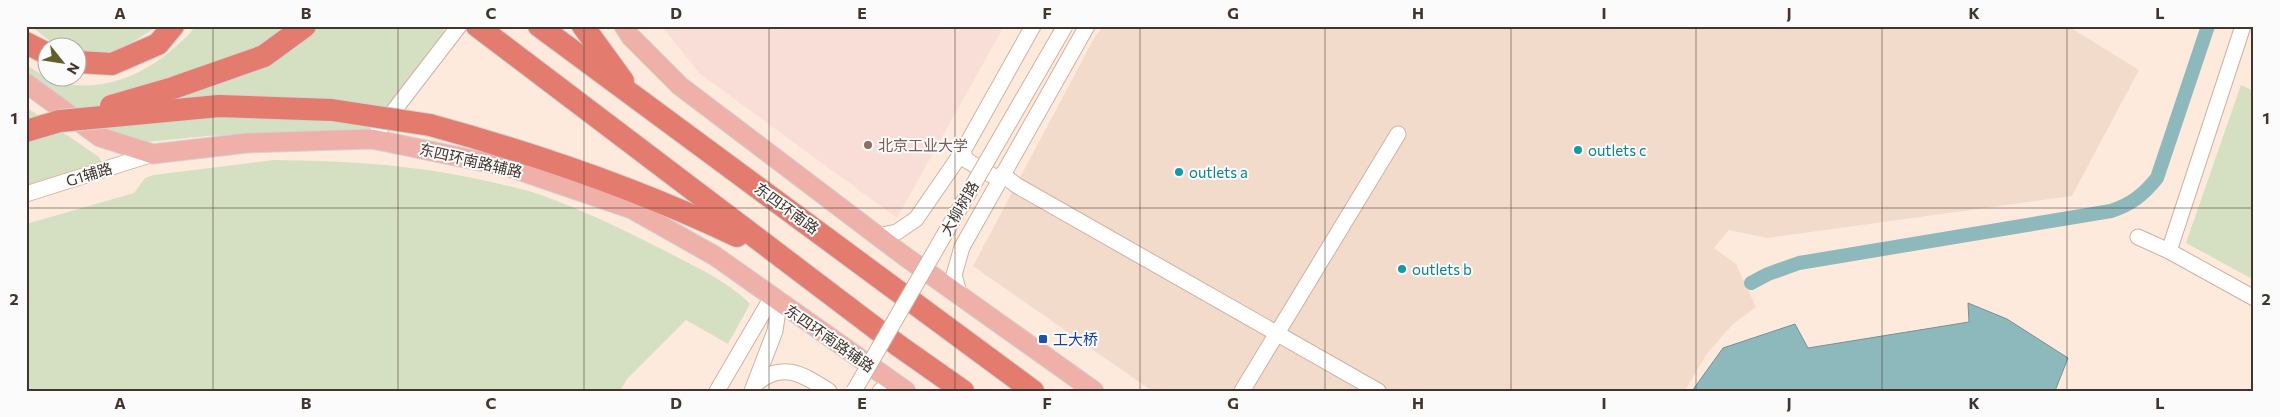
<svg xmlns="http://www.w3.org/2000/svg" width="2280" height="417" font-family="Commissioner,'Noto Sans SC',sans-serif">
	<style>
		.built { fill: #f3dbcb }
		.education { fill: #f8ded7 }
		.green { fill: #d5e0c2 }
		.water { fill: #8eb9bc; stroke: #779191 }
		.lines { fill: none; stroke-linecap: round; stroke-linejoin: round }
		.canal { stroke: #8eb9bc; stroke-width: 14 }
		.minor-casing { stroke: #d0b19d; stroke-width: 17 }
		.major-casing { stroke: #d5d3d1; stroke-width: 21 }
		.highway-casing { stroke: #d5d3d1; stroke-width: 24 }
		.minor { stroke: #fff; stroke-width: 15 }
		.major { stroke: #eeb0a9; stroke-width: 19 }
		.highway { stroke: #e37c6f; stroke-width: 22 }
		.minor-bridge-casing { stroke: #d0b19d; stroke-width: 17; stroke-linecap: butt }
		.highway-bridge-casing { stroke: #d5d3d1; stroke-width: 24; stroke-linecap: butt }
		.minor-bridge { stroke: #fff; stroke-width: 15 }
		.highway-bridge { stroke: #e37c6f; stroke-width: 22 }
		.grid { fill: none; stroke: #41352d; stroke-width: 1; stroke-opacity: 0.55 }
		.education-dot { fill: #8d6e63; stroke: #fbfbfb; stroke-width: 2 }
		.culture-dot { fill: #0f9aa8; stroke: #fbfbfb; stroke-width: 2 }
		.transit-dot { fill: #1a4fb4; stroke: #fbfbfb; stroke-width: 2 }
		.labels { text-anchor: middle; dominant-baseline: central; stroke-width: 4; stroke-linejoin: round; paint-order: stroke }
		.education-label { font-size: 15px; fill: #785e54; stroke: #fbfbfb; text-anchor: start }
		.culture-label { font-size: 15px; fill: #0d838f; stroke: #fbfbfb; text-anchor: start }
		.street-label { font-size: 15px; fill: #41352d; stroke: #fbfbfb }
		.transit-label { font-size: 15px; fill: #164399; stroke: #fbfbfb; text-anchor: start }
		.neatline { fill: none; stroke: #41352d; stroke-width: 2 }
		.grid-label { font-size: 16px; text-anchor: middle; font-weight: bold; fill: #41352d }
	</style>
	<rect width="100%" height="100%" fill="#feeadd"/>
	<polygon class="built" points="1103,26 2068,26 2139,70 2072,196 1767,238 1729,230 1714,248 1736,264 1756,307 1732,325 1706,355 1685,391 1152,391 973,266 1093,40"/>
	<polygon class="education" points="662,26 1004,26 897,218 699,73"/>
	<g class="green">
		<path d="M32,26h126l-44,28h-36v-6c-24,-1 -29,-7 -46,-22z"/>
		<path d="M195,26h245l5,5 -56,77 -24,24 -158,4 -71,7 -21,-5 -89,-64v-9c9,5 20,14 30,17 44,11 85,-5 118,-34 7,-7 16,-13 21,-22z"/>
		<polygon points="2241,85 2254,91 2254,280 2186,243"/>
		<polygon points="26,107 99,157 102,164 26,187"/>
		<path d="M274,160c71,1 134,4 203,19 23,5 48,10 70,18 42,16 84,36 124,57 27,14 58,28 79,50l-22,40 -42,-24 -59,59 -7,12h-594v-167l108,-31 11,-15 8,-3z"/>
	</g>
	<polygon class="water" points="1968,303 2007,319 2068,358 2055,391 1692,391 1723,348 1795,324 1808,348 1969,322"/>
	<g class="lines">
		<path class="canal" d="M1751,283l17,-9 31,-11 312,-52c21,-7 32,-16 46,-33l51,-152"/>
		<defs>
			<g id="minor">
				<polyline points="372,139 459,26"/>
				<polyline points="963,151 966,160 993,176"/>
				<polyline points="1002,174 1016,185 1378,391"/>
				<polyline points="26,194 153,154"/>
				<polyline points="876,236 897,232 916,219 963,151 1033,26"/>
				<polyline points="2138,237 2169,251 2254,298"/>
				<polyline points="2169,251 2243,26"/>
				<polyline points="960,296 954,275 962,247 1087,26"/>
				<path d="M757,383c26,-22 47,-8 72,8"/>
				<polyline points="717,391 772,297"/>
				<polyline points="752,391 775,331 779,302"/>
				<polyline points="880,391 893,382"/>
				<polyline points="1242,391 1398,134"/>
			</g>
			<g id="major">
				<polyline points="624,26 631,37 680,86 903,255 1094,391"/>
				<polyline points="26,83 100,137 153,154 247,143 372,139 509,167 632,209 715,256 906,391"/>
			</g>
			<g id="highway">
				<polyline points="477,26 899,346 963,391"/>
				<polyline points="539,26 1033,391"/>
				<polyline points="583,26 623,81"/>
				<polyline points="26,43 48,54"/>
				<polyline points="78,62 112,64 158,44 173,26"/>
				<path d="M430,125c106,29 208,64 307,111"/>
				<polyline points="26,131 60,121"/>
			</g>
		</defs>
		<use href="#minor" class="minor-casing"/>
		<use href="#major" class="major-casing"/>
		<use href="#highway" class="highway-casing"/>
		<use href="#minor" class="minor"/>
		<use href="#major" class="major"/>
		<use href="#highway" class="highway"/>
		<defs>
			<polyline id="minor-bridge" points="854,391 1065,26"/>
			<g id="highway-bridge">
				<polyline points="111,106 173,88 264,56 305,26"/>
				<polyline points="60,121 219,106 332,110 430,125"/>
			</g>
		</defs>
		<use href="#minor-bridge" class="minor-bridge-casing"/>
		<use href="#highway-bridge" class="highway-bridge-casing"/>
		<use href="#minor-bridge" class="minor-bridge"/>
		<use href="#highway-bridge" class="highway-bridge"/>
	</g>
	<path class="grid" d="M213,26v365M398,26v365M584,26v365M769,26v365M955,26v365M1140,26v365M1325,26v365M1511,26v365M1696,26v365M1882,26v365M2067,26v365M26,208h2228"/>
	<circle class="education-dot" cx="868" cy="145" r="5"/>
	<g class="culture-dot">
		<circle cx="1578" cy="150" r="5"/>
		<circle cx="1179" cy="172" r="5"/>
		<circle cx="1402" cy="269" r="5"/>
	</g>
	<rect class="transit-dot" x="1038" y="334" width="10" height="10" rx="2.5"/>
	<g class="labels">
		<g class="education-label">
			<text x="878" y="145">北京工业大学</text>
		</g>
		<g class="culture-label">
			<text x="1588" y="150">outlets c</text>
			<text x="1189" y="172">outlets a</text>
			<text x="1412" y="269">outlets b</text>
		</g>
		<g class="street-label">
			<text transform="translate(471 160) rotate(13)">东四环南路辅路</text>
			<text transform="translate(89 174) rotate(-17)">G1辅路</text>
			<text transform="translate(787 208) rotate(36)">东四环南路</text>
			<text transform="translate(959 208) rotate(-60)">大柳树路</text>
			<text transform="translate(830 338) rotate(35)">东四环南路辅路</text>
		</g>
		<g class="transit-label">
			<text x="1053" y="339">工大桥</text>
		</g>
	</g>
	<rect width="2280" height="417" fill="none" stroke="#fbfbfb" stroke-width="55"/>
	<g transform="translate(62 62) rotate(120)"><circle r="24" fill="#fbfbfb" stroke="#b1aca9"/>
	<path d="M0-4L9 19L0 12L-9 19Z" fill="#635f2c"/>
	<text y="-8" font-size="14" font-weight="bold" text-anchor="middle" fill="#41352d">N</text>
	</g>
	<rect x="28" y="28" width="2224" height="362" class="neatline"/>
	<g class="grid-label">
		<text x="120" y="19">A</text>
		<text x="306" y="19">B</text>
		<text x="491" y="19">C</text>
		<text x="676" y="19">D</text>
		<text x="862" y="19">E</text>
		<text x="1047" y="19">F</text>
		<text x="1233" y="19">G</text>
		<text x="1418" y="19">H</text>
		<text x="1604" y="19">I</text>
		<text x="1789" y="19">J</text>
		<text x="1974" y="19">K</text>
		<text x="2160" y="19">L</text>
		<text x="14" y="124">1</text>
		<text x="2266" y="124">1</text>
		<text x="14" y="305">2</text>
		<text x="2266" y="305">2</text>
		<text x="120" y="409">A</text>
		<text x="306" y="409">B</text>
		<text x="491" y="409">C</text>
		<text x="676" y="409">D</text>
		<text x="862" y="409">E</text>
		<text x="1047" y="409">F</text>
		<text x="1233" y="409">G</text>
		<text x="1418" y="409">H</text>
		<text x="1604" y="409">I</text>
		<text x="1789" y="409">J</text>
		<text x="1974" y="409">K</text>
		<text x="2160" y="409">L</text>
	</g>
</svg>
